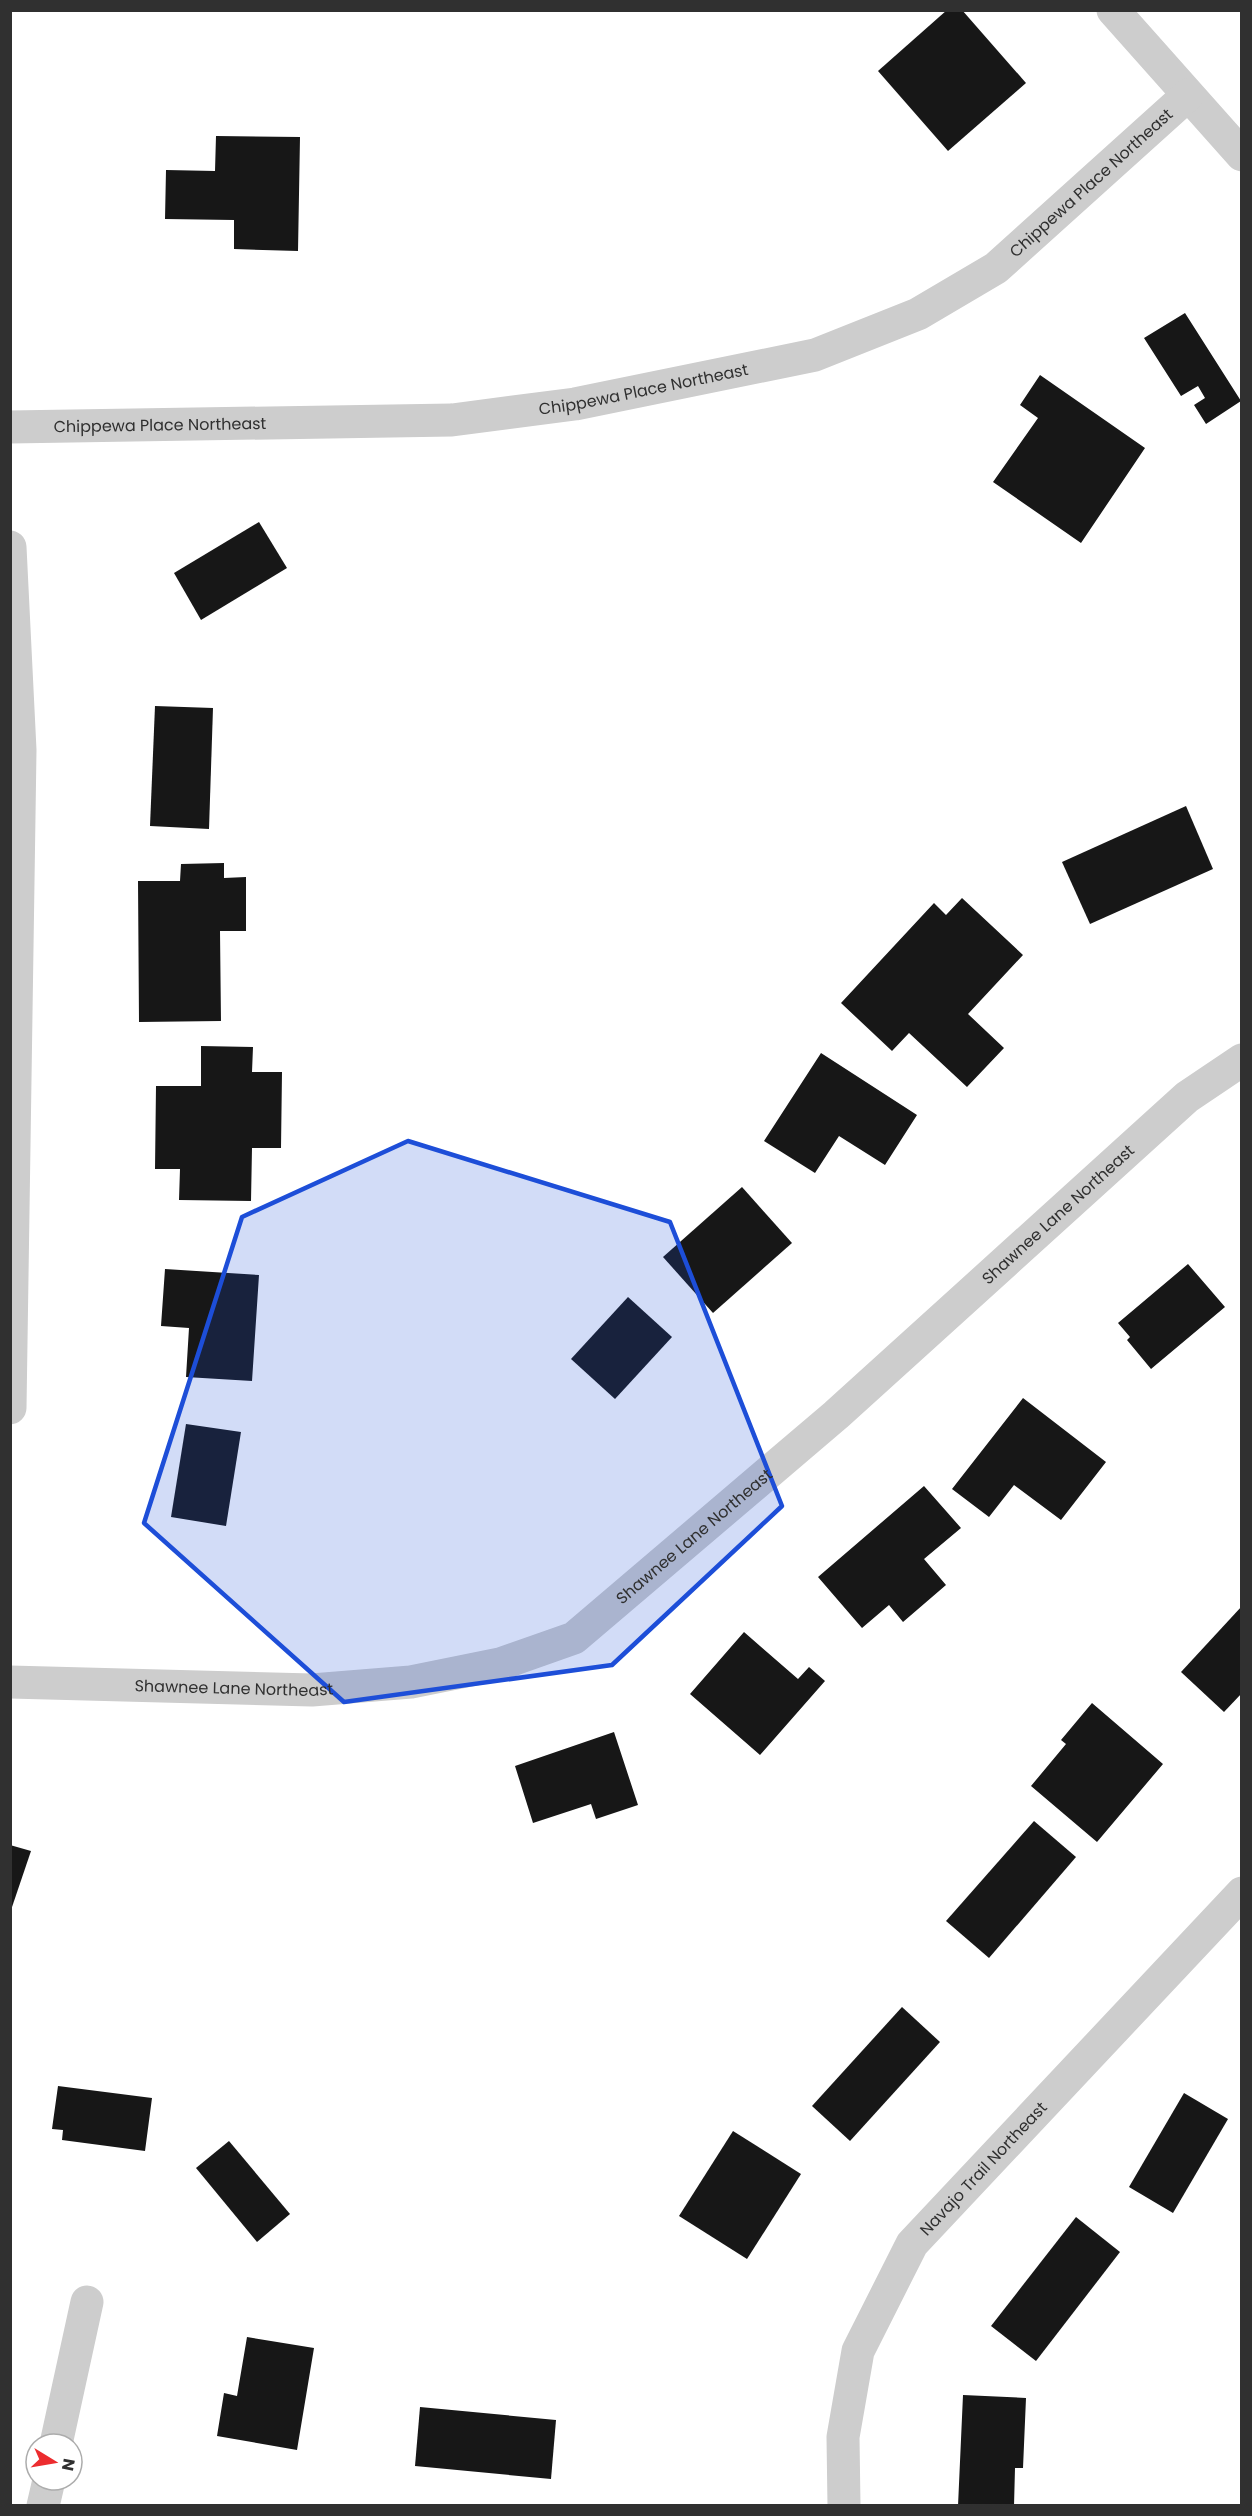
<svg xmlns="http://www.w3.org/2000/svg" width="1252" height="2516" font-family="Poppins,sans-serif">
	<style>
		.building { fill: #171717 }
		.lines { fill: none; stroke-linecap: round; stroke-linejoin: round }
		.minor { stroke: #cdcdcd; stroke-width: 33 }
		.marked { fill: #1d4ed8; fill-opacity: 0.2; stroke: #1d4ed8; stroke-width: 4.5; stroke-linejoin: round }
		.labels { text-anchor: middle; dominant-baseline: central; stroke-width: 6; stroke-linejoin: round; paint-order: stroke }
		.street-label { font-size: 16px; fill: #303030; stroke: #fff }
	</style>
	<rect width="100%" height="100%" fill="#fff"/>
	<g class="building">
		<polygon points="947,10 962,10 1026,83 948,151 878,71"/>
		<polygon points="216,136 300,137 298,251 234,249 234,220 165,219 166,170 215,171"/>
		<polygon points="1185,313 1241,401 1206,424 1194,405 1205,398 1198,386 1181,396 1144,338"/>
		<polygon points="1040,375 1145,448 1081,543 993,482 1038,418 1020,405"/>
		<polygon points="259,522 287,568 201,620 174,573"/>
		<polygon points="155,706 213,708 209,829 150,826"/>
		<polygon points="1186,806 1213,869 1090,924 1062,862"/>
		<polygon points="224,863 224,878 246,877 246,931 220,931 221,1021 139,1022 138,881 180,881 181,864"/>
		<polygon points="962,898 1023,955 968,1014 1004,1048 967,1087 909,1033 892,1051 841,1003 934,903 946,915"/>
		<polygon points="201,1046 253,1047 252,1072 282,1072 281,1148 252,1148 251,1201 179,1200 180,1169 155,1169 156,1086 201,1086"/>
		<polygon points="821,1053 917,1115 885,1165 839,1136 815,1173 764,1141"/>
		<polygon points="742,1187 792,1243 713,1313 663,1257"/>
		<polygon points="1188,1264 1225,1307 1151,1369 1127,1340 1130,1337 1118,1323"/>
		<polygon points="165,1269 259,1275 252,1381 186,1377 189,1328 161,1326"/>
		<polygon points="628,1297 672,1337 615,1399 571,1359"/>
		<polygon points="1023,1398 1106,1462 1061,1520 1014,1485 989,1517 952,1489"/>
		<polygon points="186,1424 241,1432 226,1526 171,1517"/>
		<polygon points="924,1486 961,1528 924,1559 946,1585 903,1622 889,1605 862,1628 818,1577"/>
		<polygon points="1242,1606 1242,1693 1224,1712 1181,1672"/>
		<polygon points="744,1632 798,1679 809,1667 825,1681 760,1755 690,1694"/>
		<polygon points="1092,1703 1163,1764 1097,1842 1031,1786 1066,1744 1061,1740"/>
		<polygon points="614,1732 638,1805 596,1819 591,1804 533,1823 515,1766"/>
		<polygon points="1034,1821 1076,1857 989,1958 946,1921"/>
		<polygon points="10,1845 31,1851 11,1910 10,1910"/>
		<polygon points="902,2007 940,2042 850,2141 812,2106"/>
		<polygon points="58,2086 152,2098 145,2151 62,2140 63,2130 52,2129"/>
		<polygon points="1184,2093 1228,2119 1173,2213 1129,2187"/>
		<polygon points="733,2131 801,2174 747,2259 679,2216"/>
		<polygon points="229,2141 290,2214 257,2242 196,2168"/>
		<polygon points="1076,2217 1120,2252 1036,2361 991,2326"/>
		<polygon points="247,2337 314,2348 297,2450 217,2436 224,2393 237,2396"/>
		<polygon points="963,2395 1026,2398 1023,2468 1015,2468 1014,2506 958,2506"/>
		<polygon points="420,2407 556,2420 551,2479 415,2466"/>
	</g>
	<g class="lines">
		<g class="minor">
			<polyline points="1113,10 1242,155"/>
			<path id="s1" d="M10,427l442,-7 123,-16 240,-49 103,-41 78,-46 192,-173"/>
			<polyline points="10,547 20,750 10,1408"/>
			<path id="s2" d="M10,1682l302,8 99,-8 89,-18 74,-26 262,-223 351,-318 55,-37"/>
			<polyline points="56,2444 87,2302"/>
			<polyline points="43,2506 49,2480"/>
			<path id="s3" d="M844,2506l-1,-69 15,-86 54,-107 330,-351"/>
		</g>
	</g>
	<path class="marked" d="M408,1141l262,81 112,284 -170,159 -268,37 -200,-179 98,-306z"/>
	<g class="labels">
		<g class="street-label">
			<text stroke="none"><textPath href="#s1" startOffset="1140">Chippewa Place Northeast</textPath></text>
			<text stroke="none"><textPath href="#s1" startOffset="636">Chippewa Place Northeast</textPath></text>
			<text stroke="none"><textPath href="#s1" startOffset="150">Chippewa Place Northeast</textPath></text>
			<text stroke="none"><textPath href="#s2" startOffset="1214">Shawnee Lane Northeast</textPath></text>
			<text stroke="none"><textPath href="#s2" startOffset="728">Shawnee Lane Northeast</textPath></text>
			<text stroke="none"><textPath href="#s2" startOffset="224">Shawnee Lane Northeast</textPath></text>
			<text stroke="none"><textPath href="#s3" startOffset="380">Navajo Trail Northeast</textPath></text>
		</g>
	</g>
	<rect width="1252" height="2516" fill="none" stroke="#303030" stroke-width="24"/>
	<g transform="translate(54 2462) rotate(101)"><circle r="28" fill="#ffffff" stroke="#acacac" stroke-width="1.5"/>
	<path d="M0-4.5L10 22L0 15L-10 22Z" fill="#ec2c2f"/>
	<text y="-9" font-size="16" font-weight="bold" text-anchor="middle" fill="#303030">N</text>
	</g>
</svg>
